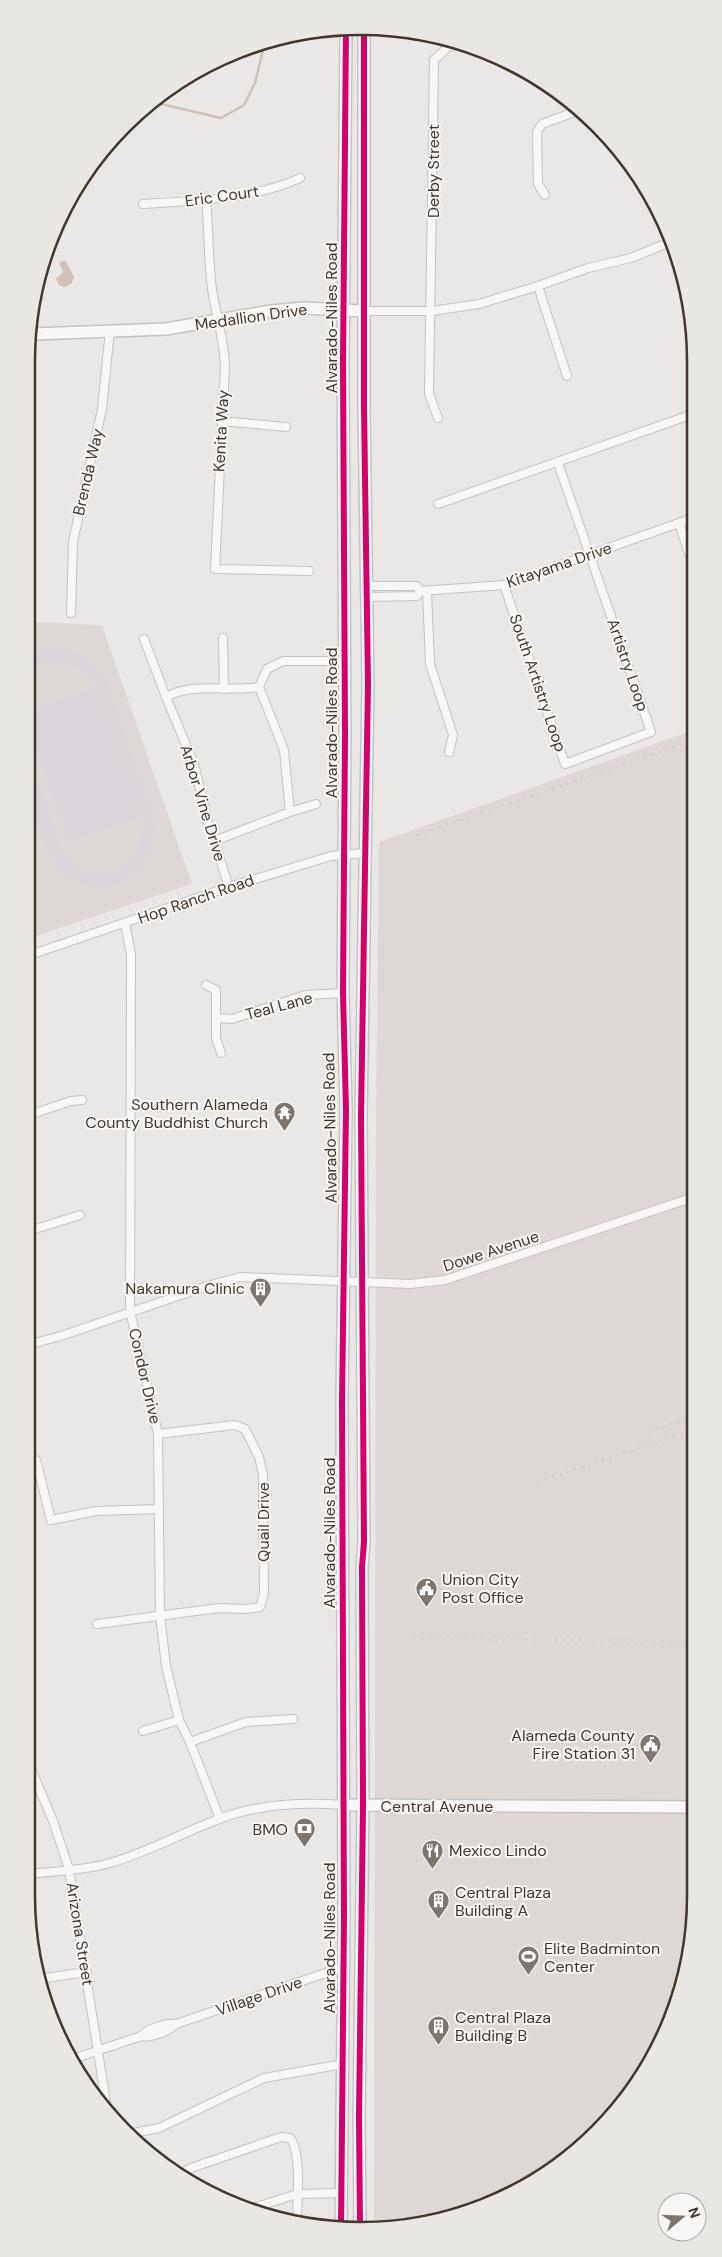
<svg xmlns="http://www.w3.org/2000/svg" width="722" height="2257" font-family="'DM Sans',sans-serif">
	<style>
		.built { fill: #ddd8d5 }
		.green { fill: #dbd6dc }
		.water { fill: #d2c1b7 }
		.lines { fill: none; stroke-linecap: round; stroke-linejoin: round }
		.stream { stroke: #d2c1b7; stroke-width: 2.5 }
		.street-casing { stroke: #c6c4c2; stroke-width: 10 }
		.secondary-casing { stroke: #c6c4c2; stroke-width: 14 }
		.street { stroke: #f7f6f5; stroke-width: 8 }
		.secondary { stroke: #f8f8f8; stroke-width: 11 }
		.rail { stroke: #d2d0ce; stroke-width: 2.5; stroke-dasharray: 2.5 5; stroke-linecap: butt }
		.cycleway-casing { stroke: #f8f6f4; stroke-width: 9 }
		.cycleway { stroke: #d6006c; stroke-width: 6 }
		.labels { text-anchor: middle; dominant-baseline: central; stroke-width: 4; stroke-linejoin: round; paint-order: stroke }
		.street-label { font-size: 16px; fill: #42372d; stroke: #f8f6f4 }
		.poi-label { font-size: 16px; fill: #42372d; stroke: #f8f6f4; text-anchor: start }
		.rim { fill: none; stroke: #42372d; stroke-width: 2.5 }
	</style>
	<rect width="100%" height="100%" fill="#eae8e6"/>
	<g class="built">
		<polygon points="31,622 102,625 192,884 30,938"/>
		<polygon points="694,730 696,1896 689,1962 670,2024 639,2082 565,2162 509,2196 448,2219 374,2230 376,1110 379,842"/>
	</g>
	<g class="green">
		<path d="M60,648c22,4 37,15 48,35l47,139c5,59 -66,90 -100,41 -8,-11 -23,-52 -24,-65 -2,-12 0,-26 0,-39l29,88c27,47 86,29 82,-25l-48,-140c-16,-20 -40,-26 -63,-11v-15l14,-6z"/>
		<polygon points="94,688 138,818 69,842 31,731 31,710"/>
	</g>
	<polygon class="water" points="65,260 74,277 71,284 65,287 59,285 56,279 63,272 59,263"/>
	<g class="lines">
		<polyline class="stream" points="152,102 221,118 244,105 255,83 265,42"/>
		<defs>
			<g id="street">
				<polyline points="545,195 538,184 537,132 542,124 580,110"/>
				<path d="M206,200c3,30 2,59 6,89 4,26 12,50 13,77l-10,203 94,2"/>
				<path d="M143,204c49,-3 112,-5 157,-26"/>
				<polyline points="538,286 567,376"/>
				<polyline points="363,311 432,311 479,304 538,286 588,268 631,258 670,242"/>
				<polyline points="438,418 429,394 434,60 448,47 456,44"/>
				<polyline points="221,421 286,427"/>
				<polyline points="438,504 693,414"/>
				<polyline points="679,523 693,566"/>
				<polyline points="504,585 565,764 651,732 558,463"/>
				<polyline points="367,586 417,586 420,591"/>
				<polyline points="427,591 430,664 453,735 449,752"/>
				<polyline points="367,597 417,596 420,591 504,585 693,518"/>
				<polyline points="71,613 73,542 102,409 110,330"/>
				<polyline points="223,638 224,689"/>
				<polyline points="144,639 166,697"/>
				<polyline points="290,812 316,804"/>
				<polyline points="214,841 290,812 284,750 259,687 267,669 283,661 345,661"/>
				<path d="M229,887l-21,-65 -14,-58 -28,-67c27,-15 63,-5 93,-10"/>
				<polyline points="125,923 131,955 130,1311 158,1434 160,1615 166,1666 179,1720 190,1742 220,1819"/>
				<polyline points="30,955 229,887 331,856 365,853"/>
				<polyline points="206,985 216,990 216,1018 232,1019 306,995 343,993"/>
				<polyline points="216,1018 216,1038 221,1053"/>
				<polyline points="29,1115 71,1101 82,1100"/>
				<polyline points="29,1231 80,1215"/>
				<polyline points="28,1345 64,1335 207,1286 240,1277 410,1284 445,1280 694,1197"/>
				<polyline points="36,1460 51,1520 96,1511 159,1509"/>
				<polyline points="97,1624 219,1608 246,1609 260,1607 264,1594 263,1475 259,1457 245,1429 235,1425 158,1434"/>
				<polyline points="143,1731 179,1720"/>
				<polyline points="190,1742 246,1722 293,1719"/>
				<polyline points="27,1759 53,1821 69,1869 108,2115"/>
				<path d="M26,1874c25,-2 61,-4 84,-11 38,-11 72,-30 109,-44 39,-15 84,-17 125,-14"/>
				<polyline points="38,1979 87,1972"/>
				<path d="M141,2036c10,2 27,-4 35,-12"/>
				<path d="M73,2059l68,-23c8,-8 24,-13 35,-12l167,-57"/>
				<polyline points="128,2134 159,2128 264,2078 343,2064"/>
				<path d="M179,2175l12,-7 90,-31 9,1c12,14 7,64 7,84"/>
				<polyline points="253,2208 297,2194 342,2193"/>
			</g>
			<g id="secondary">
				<polyline points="33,334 166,329 271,311 305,308 363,311"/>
				<polyline points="344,1805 696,1807"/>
				<polyline points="341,2229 344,1918 342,1401 346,1110 343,993 345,734 343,363 346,28"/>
				<polyline points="360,2229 359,2116 363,1806 362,1567 364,1542 361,1116 368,684 364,407 364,27"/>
			</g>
		</defs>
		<use href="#street" class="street-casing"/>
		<use href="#secondary" class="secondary-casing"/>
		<use href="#street" class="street"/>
		<use href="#secondary" class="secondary"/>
		<g class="rail">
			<polyline points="417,835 694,740"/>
			<polyline points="648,1432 695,1416"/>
			<polyline points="538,1482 695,1429"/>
			<polyline points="413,1639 695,1641"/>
		</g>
		<defs>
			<g id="cycleway">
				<polyline points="341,2229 344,1918 342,1401 346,1110 343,993 345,734 343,363 346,28"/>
				<polyline points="360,2229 359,2116 363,1806 362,1567 364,1542 361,1116 368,684 364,407 364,27"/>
			</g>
		</defs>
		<use href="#cycleway" class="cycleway-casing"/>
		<use href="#cycleway" class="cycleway"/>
	</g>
	<defs>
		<symbol id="temple-pin" viewBox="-11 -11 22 30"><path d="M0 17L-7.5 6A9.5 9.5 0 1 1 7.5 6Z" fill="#7d756e" stroke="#f8f6f4"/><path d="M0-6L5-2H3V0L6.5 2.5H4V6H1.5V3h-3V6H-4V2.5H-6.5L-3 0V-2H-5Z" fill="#fff"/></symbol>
		<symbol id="building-pin" viewBox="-11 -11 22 30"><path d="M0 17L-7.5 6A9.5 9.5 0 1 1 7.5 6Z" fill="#7d756e" stroke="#f8f6f4"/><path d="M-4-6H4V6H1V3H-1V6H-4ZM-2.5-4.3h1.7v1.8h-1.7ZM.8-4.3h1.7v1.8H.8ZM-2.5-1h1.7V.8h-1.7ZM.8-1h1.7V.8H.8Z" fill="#fff"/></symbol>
		<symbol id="civic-pin" viewBox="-11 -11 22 30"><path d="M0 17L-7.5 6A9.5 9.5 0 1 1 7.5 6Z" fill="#7d756e" stroke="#f8f6f4"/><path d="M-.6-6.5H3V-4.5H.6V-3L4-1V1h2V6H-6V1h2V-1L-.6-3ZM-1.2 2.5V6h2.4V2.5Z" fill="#fff"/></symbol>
		<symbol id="bank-pin" viewBox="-11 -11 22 30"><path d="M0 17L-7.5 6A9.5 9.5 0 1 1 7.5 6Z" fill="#7d756e" stroke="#f8f6f4"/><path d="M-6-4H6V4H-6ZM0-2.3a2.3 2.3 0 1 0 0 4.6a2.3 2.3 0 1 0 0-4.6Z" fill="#fff"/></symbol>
		<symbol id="restaurant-pin" viewBox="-11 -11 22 30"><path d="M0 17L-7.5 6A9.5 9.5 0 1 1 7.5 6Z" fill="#7d756e" stroke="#f8f6f4"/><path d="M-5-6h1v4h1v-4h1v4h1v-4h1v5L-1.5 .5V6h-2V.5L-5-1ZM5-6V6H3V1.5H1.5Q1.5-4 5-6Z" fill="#fff"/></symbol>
		<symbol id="stadium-pin" viewBox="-11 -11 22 30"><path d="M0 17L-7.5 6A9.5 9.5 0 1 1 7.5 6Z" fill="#7d756e" stroke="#f8f6f4"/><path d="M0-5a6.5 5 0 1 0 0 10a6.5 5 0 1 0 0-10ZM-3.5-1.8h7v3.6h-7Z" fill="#fff"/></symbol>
	</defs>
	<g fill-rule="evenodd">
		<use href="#temple-pin" x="272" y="1100" width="25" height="34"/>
		<use href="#building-pin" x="248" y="1276" width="25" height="34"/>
		<use href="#civic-pin" x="414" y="1576" width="25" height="34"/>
		<use href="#civic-pin" x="638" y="1732" width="25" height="34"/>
		<use href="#bank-pin" x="292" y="1816" width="25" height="34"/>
		<use href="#restaurant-pin" x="420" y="1838" width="25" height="34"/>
		<use href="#building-pin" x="426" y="1888" width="25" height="34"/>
		<use href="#stadium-pin" x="516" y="1944" width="25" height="34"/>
		<use href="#building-pin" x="426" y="2014" width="25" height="34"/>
	</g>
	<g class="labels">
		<g class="street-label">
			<text transform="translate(433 171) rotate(-90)">Derby Street</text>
			<text transform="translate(222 196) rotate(-8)">Eric Court</text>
			<text transform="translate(251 317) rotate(-8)">Medallion Drive</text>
			<text transform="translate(331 318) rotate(-90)">Alvarado-Niles Road</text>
			<text transform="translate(221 431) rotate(-87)">Kenita Way</text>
			<text transform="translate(88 472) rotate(-77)">Brenda Way</text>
			<text transform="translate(559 565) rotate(-19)">Kitayama Drive</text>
			<text transform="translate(628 665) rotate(71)">Artistry Loop</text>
			<text transform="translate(538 683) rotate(71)">South Artistry Loop</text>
			<text transform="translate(331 723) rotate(-90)">Alvarado-Niles Road</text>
			<text transform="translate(203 803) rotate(73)">Arbor Vine Drive</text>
			<text transform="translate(196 899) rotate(-19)">Hop Ranch Road</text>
			<text transform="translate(279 1006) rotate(-15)">Teal Lane</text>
			<text transform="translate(330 1128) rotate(-91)">Alvarado-Niles Road</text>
			<text transform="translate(491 1251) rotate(-18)">Dowe Avenue</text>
			<text transform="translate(145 1376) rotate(77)">Condor Drive</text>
			<text transform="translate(263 1522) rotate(-90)">Quail Drive</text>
			<text transform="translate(329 1533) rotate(-90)">Alvarado-Niles Road</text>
			<text x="437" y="1806">Central Avenue</text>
			<text transform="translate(80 1934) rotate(81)">Arizona Street</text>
			<text transform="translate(329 1938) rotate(-90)">Alvarado-Niles Road</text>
			<text transform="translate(259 1996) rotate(-19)">Village Drive</text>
		</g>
		<g class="poi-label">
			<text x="268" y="1104" text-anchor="end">Southern Alameda<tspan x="268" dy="18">County Buddhist Church</tspan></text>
			<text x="245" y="1288" text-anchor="end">Nakamura Clinic</text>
			<text x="442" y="1579">Union City<tspan x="442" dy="18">Post Office</tspan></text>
			<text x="635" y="1735" text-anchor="end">Alameda County<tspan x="635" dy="18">Fire Station 31</tspan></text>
			<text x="288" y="1829" text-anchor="end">BMO</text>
			<text x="449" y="1850">Mexico Lindo</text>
			<text x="455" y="1892">Central Plaza<tspan x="455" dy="18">Building A</tspan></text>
			<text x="544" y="1948">Elite Badminton<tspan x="544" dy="18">Center</tspan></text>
			<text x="455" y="2017">Central Plaza<tspan x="455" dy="18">Building B</tspan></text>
		</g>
	</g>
	<path d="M0 0H722V2257H0ZM361 35H361A326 326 0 0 1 687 361V1896A326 326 0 0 1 361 2222H361A326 326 0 0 1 35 1896V361A326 326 0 0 1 361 35Z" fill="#e9e7e4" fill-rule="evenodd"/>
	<path class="rim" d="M361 35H361A326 326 0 0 1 687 361V1896A326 326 0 0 1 361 2222H361A326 326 0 0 1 35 1896V361A326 326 0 0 1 361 35Z"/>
	<g transform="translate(682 2217) rotate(71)"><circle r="24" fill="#f8f6f4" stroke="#afaaa4"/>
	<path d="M0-4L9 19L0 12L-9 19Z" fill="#7d756e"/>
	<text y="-8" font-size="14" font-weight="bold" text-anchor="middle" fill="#42372d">N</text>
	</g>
</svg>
